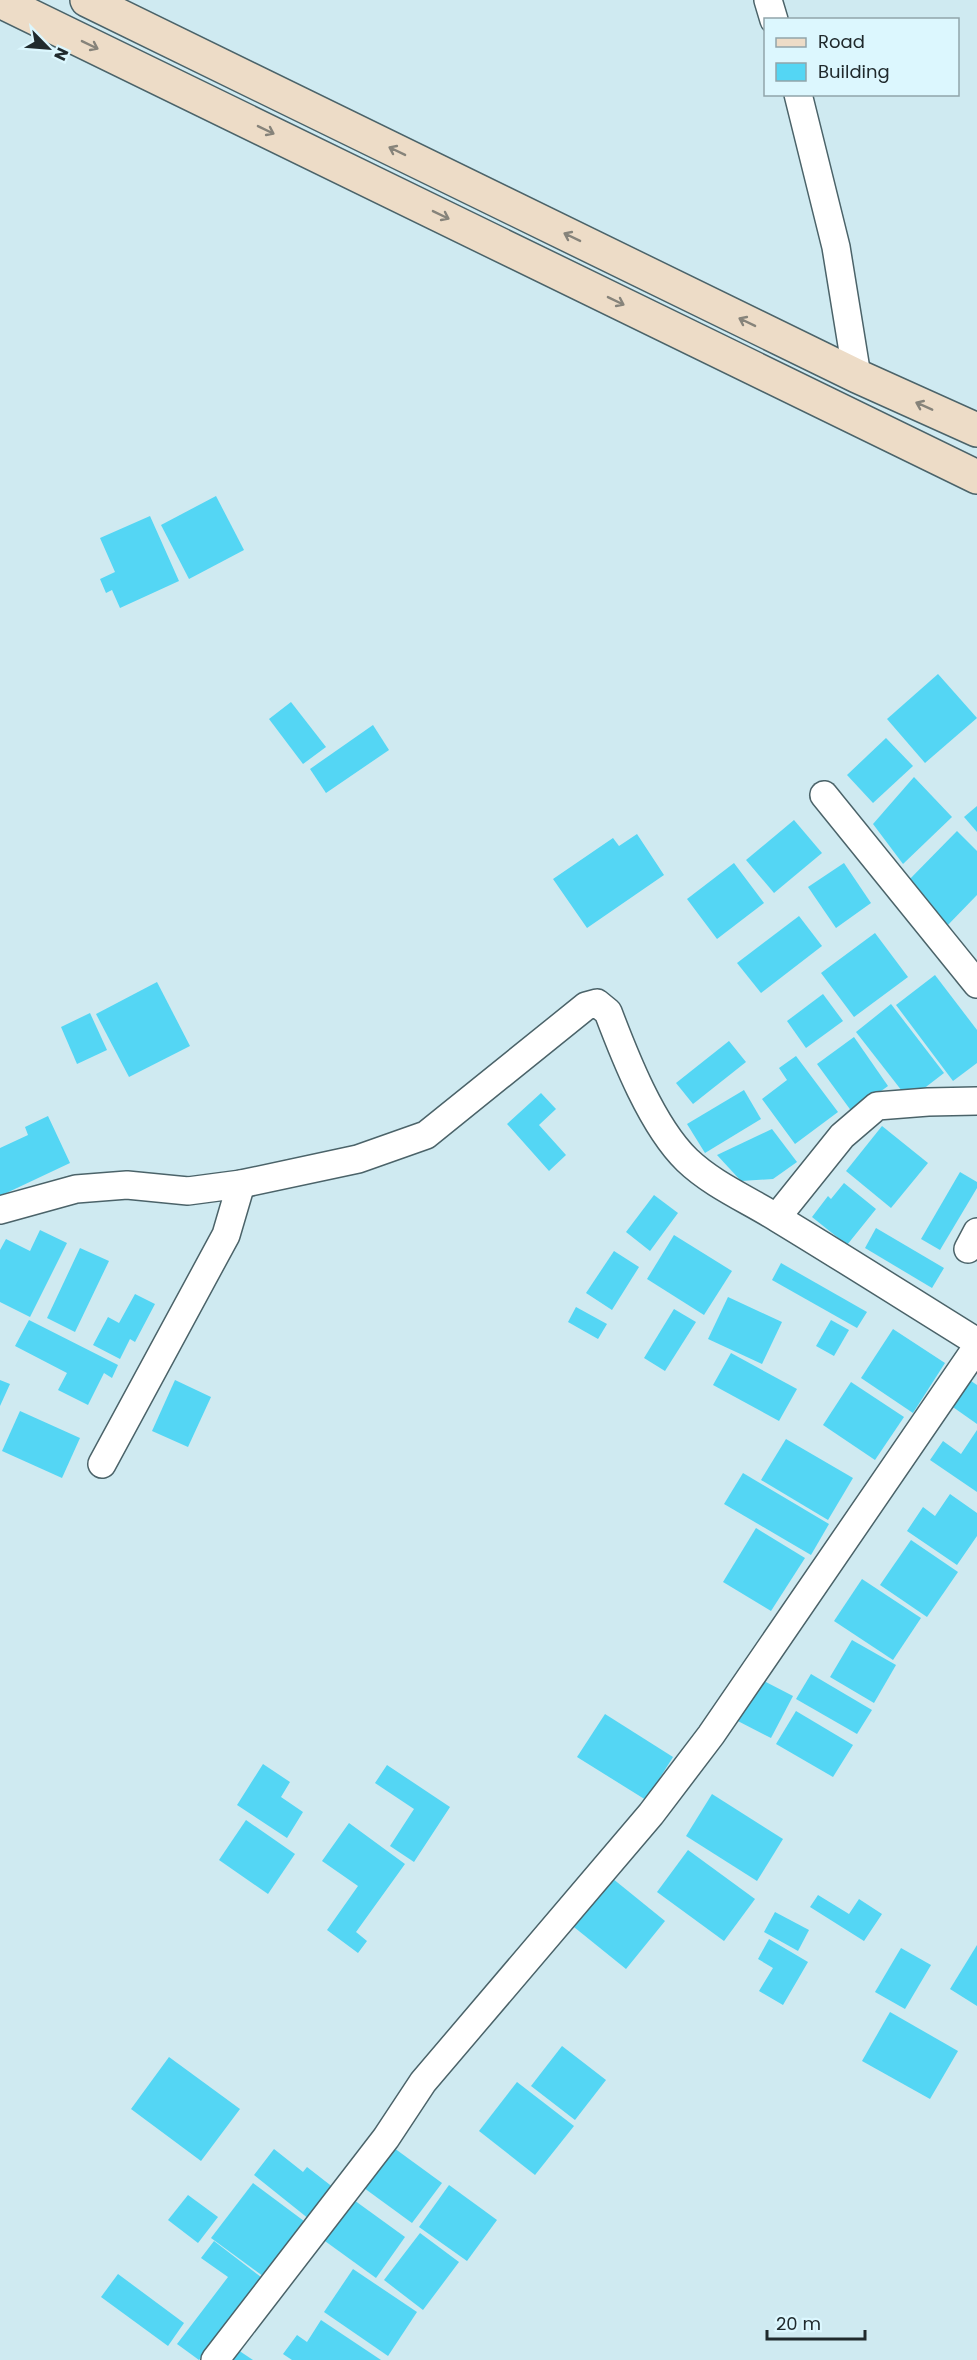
<svg xmlns="http://www.w3.org/2000/svg" width="977" height="2360" font-family="Poppins,sans-serif">
	<style>
		.building { fill: #54d6f4 }
		.lines { fill: none; stroke-linecap: round; stroke-linejoin: round }
		.minor-casing { stroke: #4b6369; stroke-width: 30 }
		.secondary-casing { stroke: #4b6369; stroke-width: 36 }
		.minor { stroke: #fff; stroke-width: 27 }
		.secondary { stroke: #eddcc7; stroke-width: 33 }
		.oneway { stroke: #86837a }
	</style>
	<rect width="100%" height="100%" fill="#cfeaf1"/>
	<g class="building">
		<polygon points="216,496 244,550 189,579 161,525"/>
		<polygon points="150,516 179,581 120,608 112,590 106,593 100,579 115,572 100,538"/>
		<polygon points="938,674 977,718 925,763 887,719"/>
		<polygon points="291,702 326,747 303,764 269,719"/>
		<polygon points="373,725 389,750 326,793 310,769"/>
		<polygon points="886,738 913,766 873,803 847,775"/>
		<polygon points="914,777 952,817 903,864 873,824"/>
		<polygon points="977,806 977,832 964,817"/>
		<polygon points="794,820 822,853 774,893 746,860"/>
		<polygon points="957,831 977,851 977,895 944,929 905,884"/>
		<polygon points="637,834 664,875 587,928 553,879 613,838 619,846"/>
		<polygon points="734,863 764,903 717,939 687,899"/>
		<polygon points="844,863 871,903 836,928 808,887"/>
		<polygon points="799,916 822,946 761,993 737,963"/>
		<polygon points="875,933 908,977 854,1017 821,973"/>
		<polygon points="935,975 977,1030 977,1063 953,1081 896,1005"/>
		<polygon points="157,982 190,1046 129,1077 96,1014"/>
		<polygon points="823,994 843,1021 806,1048 787,1021"/>
		<polygon points="891,1004 944,1073 909,1100 856,1032"/>
		<polygon points="90,1013 107,1050 77,1064 61,1027"/>
		<polygon points="854,1037 888,1086 852,1112 817,1064"/>
		<polygon points="729,1041 746,1062 693,1104 676,1083"/>
		<polygon points="796,1056 838,1112 795,1144 762,1099 787,1080 779,1068"/>
		<polygon points="744,1090 761,1119 705,1153 687,1124"/>
		<polygon points="541,1093 556,1109 539,1125 566,1155 549,1171 507,1124"/>
		<polygon points="48,1116 70,1163 0,1196 0,1148 28,1135 25,1127"/>
		<polygon points="882,1126 928,1163 891,1208 846,1171"/>
		<polygon points="772,1129 797,1162 773,1179 741,1181 717,1155"/>
		<polygon points="960,1172 977,1182 977,1188 940,1250 921,1239"/>
		<polygon points="844,1183 876,1209 847,1245 812,1217 828,1196 831,1199"/>
		<polygon points="654,1195 678,1213 650,1251 626,1232"/>
		<polygon points="876,1228 944,1268 932,1288 865,1248"/>
		<polygon points="40,1230 67,1243 30,1317 0,1302 0,1250 6,1239 30,1251"/>
		<polygon points="674,1235 732,1271 704,1315 647,1279"/>
		<polygon points="80,1248 109,1261 75,1332 47,1318"/>
		<polygon points="614,1251 639,1267 612,1310 586,1293"/>
		<polygon points="781,1263 867,1312 857,1328 772,1280"/>
		<polygon points="135,1294 155,1304 135,1342 130,1339 120,1359 93,1345 108,1317 119,1323"/>
		<polygon points="728,1297 782,1322 762,1364 708,1339"/>
		<polygon points="576,1307 607,1324 598,1339 568,1322"/>
		<polygon points="674,1309 696,1322 665,1371 644,1358"/>
		<polygon points="29,1320 118,1365 112,1378 104,1373 88,1405 58,1390 67,1373 15,1346"/>
		<polygon points="831,1320 849,1330 834,1356 816,1346"/>
		<polygon points="893,1329 945,1363 913,1413 861,1378"/>
		<polygon points="731,1353 797,1389 779,1421 713,1385"/>
		<polygon points="968,1379 977,1385 977,1424 950,1405"/>
		<polygon points="0,1380 10,1384 0,1406"/>
		<polygon points="175,1380 211,1397 188,1447 152,1431"/>
		<polygon points="851,1382 904,1417 875,1460 823,1425"/>
		<polygon points="20,1411 80,1438 62,1478 2,1451"/>
		<polygon points="977,1430 977,1492 930,1460 943,1441 961,1454"/>
		<polygon points="786,1439 853,1478 828,1520 761,1480"/>
		<polygon points="743,1473 829,1524 811,1555 724,1504"/>
		<polygon points="950,1494 977,1513 977,1536 957,1565 907,1531 923,1507 935,1516"/>
		<polygon points="756,1528 805,1558 771,1611 723,1582"/>
		<polygon points="911,1540 958,1572 927,1617 880,1585"/>
		<polygon points="862,1579 921,1618 893,1660 834,1621"/>
		<polygon points="852,1640 896,1665 874,1703 830,1677"/>
		<polygon points="811,1674 872,1710 857,1734 796,1699"/>
		<polygon points="754,1676 793,1696 771,1738 732,1718"/>
		<polygon points="796,1711 853,1745 833,1777 776,1744"/>
		<polygon points="605,1714 673,1757 646,1800 577,1757"/>
		<polygon points="263,1764 290,1782 281,1797 303,1812 287,1838 237,1805"/>
		<polygon points="387,1765 450,1807 414,1862 390,1846 414,1809 375,1783"/>
		<polygon points="712,1794 783,1839 757,1881 686,1836"/>
		<polygon points="246,1820 295,1854 268,1894 219,1860"/>
		<polygon points="349,1823 405,1864 356,1932 367,1941 358,1953 327,1930 358,1886 322,1861"/>
		<polygon points="688,1850 755,1899 724,1941 657,1892"/>
		<polygon points="607,1874 665,1921 626,1969 569,1923"/>
		<polygon points="818,1895 849,1914 859,1899 882,1914 864,1941 810,1907"/>
		<polygon points="775,1912 809,1930 798,1951 764,1932"/>
		<polygon points="769,1939 808,1962 783,2005 759,1991 773,1968 758,1959"/>
		<polygon points="977,1945 977,2006 950,1989"/>
		<polygon points="901,1948 931,1965 905,2009 875,1992"/>
		<polygon points="890,2012 958,2051 930,2099 862,2061"/>
		<polygon points="562,2046 606,2080 575,2120 531,2086"/>
		<polygon points="169,2057 240,2109 201,2161 131,2109"/>
		<polygon points="517,2082 574,2126 535,2175 479,2131"/>
		<polygon points="394,2148 442,2183 412,2223 364,2188"/>
		<polygon points="274,2149 303,2172 307,2167 334,2188 309,2219 254,2175"/>
		<polygon points="253,2183 312,2227 271,2282 211,2238"/>
		<polygon points="449,2185 497,2220 467,2261 419,2227"/>
		<polygon points="188,2195 218,2217 198,2243 168,2220"/>
		<polygon points="347,2195 405,2237 376,2278 318,2236"/>
		<polygon points="420,2233 459,2262 423,2310 384,2280"/>
		<polygon points="214,2241 261,2277 199,2360 177,2344 228,2277 201,2258"/>
		<polygon points="353,2269 417,2312 388,2356 324,2312"/>
		<polygon points="118,2274 184,2323 168,2346 101,2297"/>
		<polygon points="321,2320 381,2360 292,2360 283,2354 297,2335 307,2342"/>
		<polygon points="235,2348 253,2360 228,2360"/>
	</g>
	<g class="lines">
		<defs>
			<g id="minor">
				<polyline points="768,0 774,20"/>
				<polyline points="798,94 836,247 857,376"/>
				<polyline points="824,795 977,984"/>
				<path d="M0,1210l76,-21 51,-4 61,6 53,-7 117,-25 68,-24 160,-129 11,-3 11,9c17,45 44,114 79,148 26,25 62,40 92,59 66,40 132,82 198,123"/>
				<polyline points="777,1217 842,1136 877,1106 928,1102 977,1101"/>
				<polyline points="968,1249 977,1232"/>
				<polyline points="102,1464 226,1235 241,1184"/>
				<polyline points="215,2360 386,2138 423,2082 651,1814 711,1735 977,1347"/>
			</g>
			<g id="secondary">
				<polyline points="87,0 857,376 977,430"/>
				<polyline points="0,1 977,477"/>
			</g>
		</defs>
		<use href="#minor" class="minor-casing"/>
		<use href="#secondary" class="secondary-casing"/>
		<use href="#minor" class="minor"/>
		<use href="#secondary" class="secondary"/>
	</g>
	<defs><path id="oneway-shaft" d="M-6 0H5M1.5-3L5.5 0L1.5 3" fill="none" stroke-width="1.6" stroke-linecap="round" stroke-linejoin="round" transform="scale(1.5)"/></defs>
	<g class="oneway">
		<use href="#oneway-shaft" transform="translate(90 45) rotate(26)"/>
		<use href="#oneway-shaft" transform="translate(266 130) rotate(26)"/>
		<use href="#oneway-shaft" transform="translate(397 151) rotate(-154)"/>
		<use href="#oneway-shaft" transform="translate(441 215) rotate(26)"/>
		<use href="#oneway-shaft" transform="translate(572 237) rotate(-154)"/>
		<use href="#oneway-shaft" transform="translate(616 301) rotate(26)"/>
		<use href="#oneway-shaft" transform="translate(747 322) rotate(-154)"/>
		<use href="#oneway-shaft" transform="translate(924 406) rotate(-156)"/>
	</g>
	<rect x="764" y="18" width="195" height="78" fill="#dcf7fe" stroke="#91a5aa" stroke-width="1.5"/>
	<rect x="776" y="38" width="30" height="9" fill="#eddcc7" stroke="#91a5aa" stroke-width="1.5"/>
	<text x="818" y="48" font-size="18" fill="#202a2d">Road</text>
	<rect x="776" y="63" width="30" height="18" fill="#54d6f4" stroke="#91a5aa" stroke-width="1.5"/>
	<text x="818" y="78" font-size="18" fill="#202a2d">Building</text>
	<g transform="translate(48 48) rotate(115)" stroke="#dcf7fe" stroke-width="4.5" paint-order="stroke">
	<path d="M0-4.5L10 22L0 15L-10 22Z" fill="#202a2d"/>
	<text y="-9" font-size="16" font-weight="bold" text-anchor="middle" fill="#202a2d">N</text>
	</g>
	<path d="M767 2330v9h98v-9" fill="none" stroke="#202a2d" stroke-width="3"/>
	<text x="776" y="2330" font-size="18" fill="#202a2d" stroke="#dcf7fe" stroke-width="4.5" paint-order="stroke">20 m</text>
</svg>
